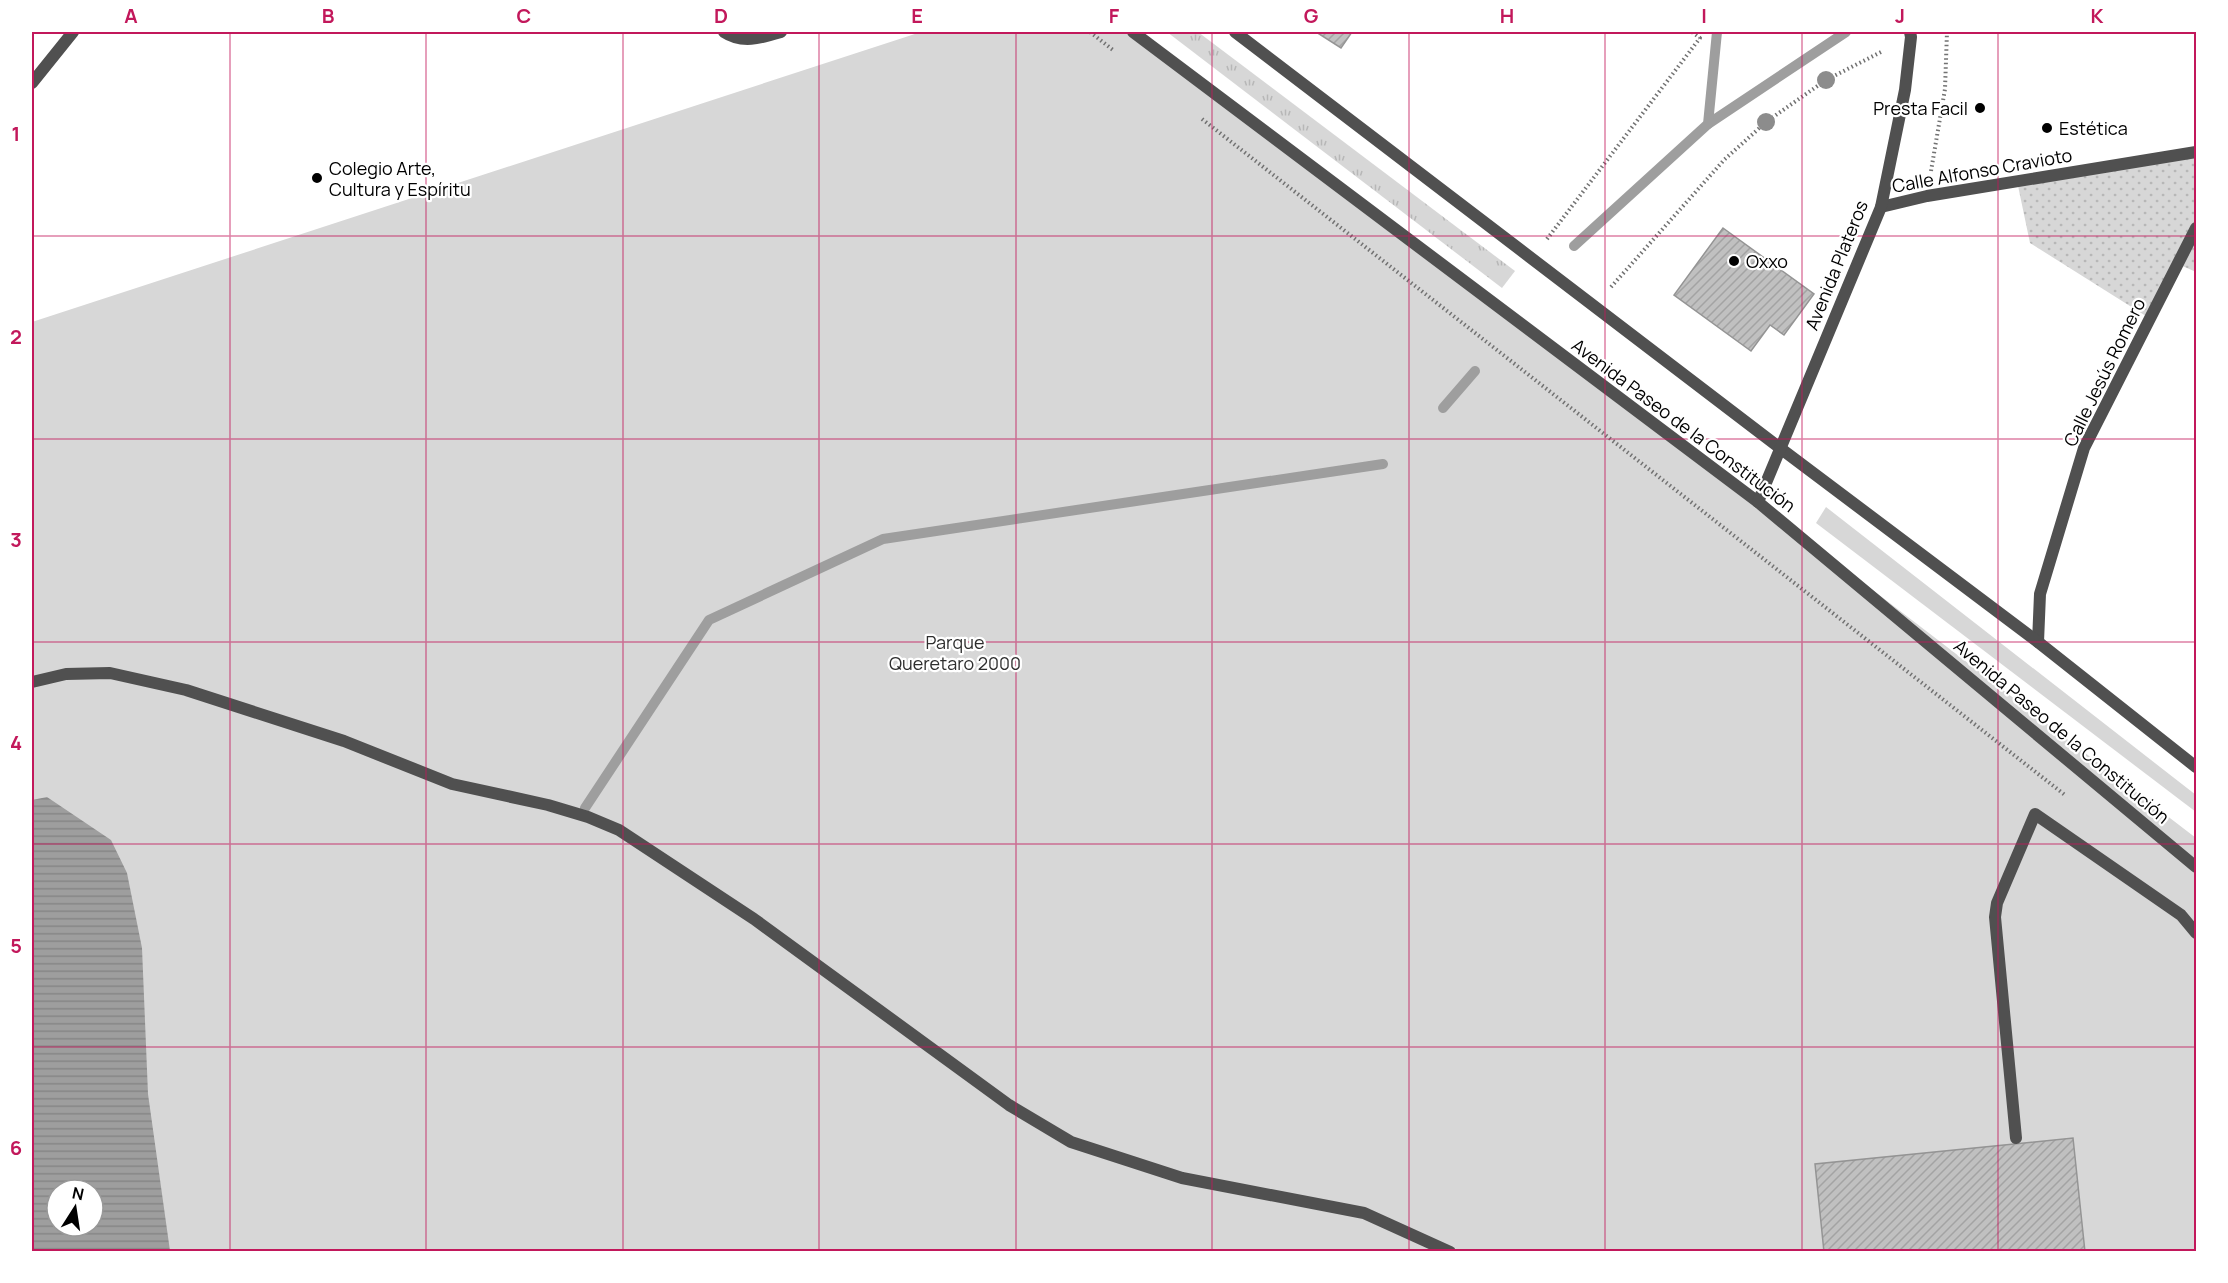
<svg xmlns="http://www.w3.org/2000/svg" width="2228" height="1283" font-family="Manrope,sans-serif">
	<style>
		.grass { fill: url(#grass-tufts) }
		.park { fill: #d7d7d7; fill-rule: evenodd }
		.garden { fill: url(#garden-dots) }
		.water { fill: url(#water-rules); fill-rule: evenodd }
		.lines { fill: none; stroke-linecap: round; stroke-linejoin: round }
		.stream { stroke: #9e9e9e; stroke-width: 10 }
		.building { fill: url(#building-hatch); stroke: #949494; stroke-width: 1.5 }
		.path { stroke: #727272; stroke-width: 4; stroke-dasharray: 1.5 3; stroke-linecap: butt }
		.service { stroke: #505050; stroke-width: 12 }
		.pedestrian { stroke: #505050; stroke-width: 12 }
		.minor { stroke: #505050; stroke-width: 12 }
		.tertiary { stroke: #505050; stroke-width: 12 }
		.tree { fill: #8c8c8c }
		.grid { fill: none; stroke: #c2185b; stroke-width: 1.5; stroke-opacity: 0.55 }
		.poi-dot { fill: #000; stroke: #fff; stroke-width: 2 }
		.labels { text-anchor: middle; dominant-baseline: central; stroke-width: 4.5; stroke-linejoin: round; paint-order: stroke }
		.poi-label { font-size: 18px; fill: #000; stroke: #fff; text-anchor: start }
		.street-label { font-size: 18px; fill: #000; stroke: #fff }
		.park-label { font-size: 18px; fill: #2e2e2e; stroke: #fff }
		.neatline { fill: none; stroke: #c2185b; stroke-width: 2 }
		.grid-label { font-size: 20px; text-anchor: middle; font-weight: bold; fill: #c2185b }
	</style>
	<defs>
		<pattern id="grass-tufts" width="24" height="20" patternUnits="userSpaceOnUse" patternTransform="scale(1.5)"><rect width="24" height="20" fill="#d7d7d7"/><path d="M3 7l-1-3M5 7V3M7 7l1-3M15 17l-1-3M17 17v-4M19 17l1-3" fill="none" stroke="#b7b7b7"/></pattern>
		<pattern id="garden-dots" width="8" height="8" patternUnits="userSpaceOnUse" patternTransform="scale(1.5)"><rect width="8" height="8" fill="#d7d7d7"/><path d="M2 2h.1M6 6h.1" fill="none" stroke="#b7b7b7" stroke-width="1.8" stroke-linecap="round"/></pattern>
		<pattern id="water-rules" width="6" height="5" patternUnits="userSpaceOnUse" patternTransform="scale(1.5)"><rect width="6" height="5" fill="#9e9e9e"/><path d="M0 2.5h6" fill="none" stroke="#868686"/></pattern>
		<pattern id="building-hatch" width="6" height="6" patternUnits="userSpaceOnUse" patternTransform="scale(1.5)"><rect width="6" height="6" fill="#c0c0c0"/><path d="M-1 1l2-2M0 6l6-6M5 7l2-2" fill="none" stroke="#a3a3a3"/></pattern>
	</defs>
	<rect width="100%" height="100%" fill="#fff"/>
	<polygon class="grass" points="1167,32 1198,32 1515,271 1502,288"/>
	<g class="park">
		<path d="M921,32h208l629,470 438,336v413h-2164v-929zM57,1190h36v36h-36z"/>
		<polygon points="1826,507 2196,795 2196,812 1816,523"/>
	</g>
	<polygon class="garden" points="2196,152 2196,272 2178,264 2149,318 2030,243 2017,181"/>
	<path class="water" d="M47,797l64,43 16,33 15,75 6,146 22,157h-138v-451zM57,1190h36v36h-36z"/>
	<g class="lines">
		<g class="stream">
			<polyline points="1708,124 1846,32"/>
			<polyline points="1574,246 1708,124 1717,32"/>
			<polyline points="1443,408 1475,371"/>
			<polyline points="585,808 709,620 883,539 1383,464"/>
		</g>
	</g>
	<g class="building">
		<polygon points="1316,32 1352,32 1341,48"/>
		<polygon points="1723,228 1814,294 1784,335 1770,325 1751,351 1674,295"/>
		<polygon points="2073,1138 2085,1252 1824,1252 1815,1164"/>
	</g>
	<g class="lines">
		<g class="path">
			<polyline points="1090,32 1113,50"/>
			<polyline points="1202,119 2065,795"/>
			<polyline points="1931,171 1945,89 1947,32"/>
			<polyline points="1547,239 1700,38 1692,32"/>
			<polyline points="1611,287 1724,160 1766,122 1826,80 1883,51"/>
		</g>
		<path class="service" d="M724,32c18,12 37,6 57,0"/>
		<g class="pedestrian">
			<polyline points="32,682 66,674 110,673 186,690 344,741 452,784 548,805 588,817 619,830 754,919 1009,1105 1071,1142 1182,1178 1364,1213 1450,1252"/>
			<polyline points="2016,1138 1995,917 1997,903 2035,814 2181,915 2196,933"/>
		</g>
		<g class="minor">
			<polyline points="32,83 73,32"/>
			<polyline points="1881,207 1927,196 2196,152"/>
			<polyline points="2038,642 2040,594 2084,448 2196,228"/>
		</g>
		<g class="tertiary">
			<polyline points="1133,32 1758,502 2196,867"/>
			<polyline points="1235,32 1780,448 2038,642 2196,767"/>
			<polyline points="1758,502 1881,207 1905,90 1911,37 1910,32"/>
		</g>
	</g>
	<g class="tree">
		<circle cx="1826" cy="80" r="9"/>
		<circle cx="1766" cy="122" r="9"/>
	</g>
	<path class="grid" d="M230,32v1220M426,32v1220M623,32v1220M819,32v1220M1016,32v1220M1212,32v1220M1409,32v1220M1605,32v1220M1802,32v1220M1998,32v1220M32,236h2164M32,439h2164M32,642h2164M32,844h2164M32,1047h2164"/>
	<g class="poi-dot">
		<circle cx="1980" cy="108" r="6"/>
		<circle cx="2047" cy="128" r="6"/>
		<circle cx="317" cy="178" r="6"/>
		<circle cx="1734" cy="261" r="6"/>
	</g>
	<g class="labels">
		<g class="poi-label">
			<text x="1968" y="108" text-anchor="end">Presta Facil</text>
			<text x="2059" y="128">Estética</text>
			<text x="329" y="168">Colegio Arte,<tspan x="329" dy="21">Cultura y Espíritu</tspan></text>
			<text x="1746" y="261">Oxxo</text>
		</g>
		<g class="street-label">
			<text transform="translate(1982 170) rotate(-10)">Calle Alfonso Cravioto</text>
			<text transform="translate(1836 265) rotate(-68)">Avenida Plateros</text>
			<text transform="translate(2104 372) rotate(-64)">Calle Jesús Romero</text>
			<text transform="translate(1684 425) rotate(37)">Avenida Paseo de la Constitución</text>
			<text transform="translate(2062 731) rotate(40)">Avenida Paseo de la Constitución</text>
		</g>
		<g class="park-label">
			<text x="955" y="642">Parque<tspan x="955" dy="21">Queretaro 2000</tspan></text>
		</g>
	</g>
	<rect width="2228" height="1283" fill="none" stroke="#ffffff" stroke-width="66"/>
	<g transform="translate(75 1208) rotate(12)"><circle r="28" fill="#ffffff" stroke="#999999" stroke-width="1.5"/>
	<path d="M0-4.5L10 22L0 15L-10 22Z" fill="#000000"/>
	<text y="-9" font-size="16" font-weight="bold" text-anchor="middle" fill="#000000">N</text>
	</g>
	<rect x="33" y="33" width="2162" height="1217" class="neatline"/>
	<g class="grid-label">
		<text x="131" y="23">A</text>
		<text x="328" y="23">B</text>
		<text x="524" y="23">C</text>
		<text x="721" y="23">D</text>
		<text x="917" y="23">E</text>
		<text x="1114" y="23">F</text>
		<text x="1311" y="23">G</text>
		<text x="1507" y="23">H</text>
		<text x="1704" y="23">I</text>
		<text x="1900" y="23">J</text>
		<text x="2097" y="23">K</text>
		<text x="16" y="141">1</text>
		<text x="16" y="344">2</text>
		<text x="16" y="547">3</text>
		<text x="16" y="750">4</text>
		<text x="16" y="953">5</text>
		<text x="16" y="1155">6</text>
	</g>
</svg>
